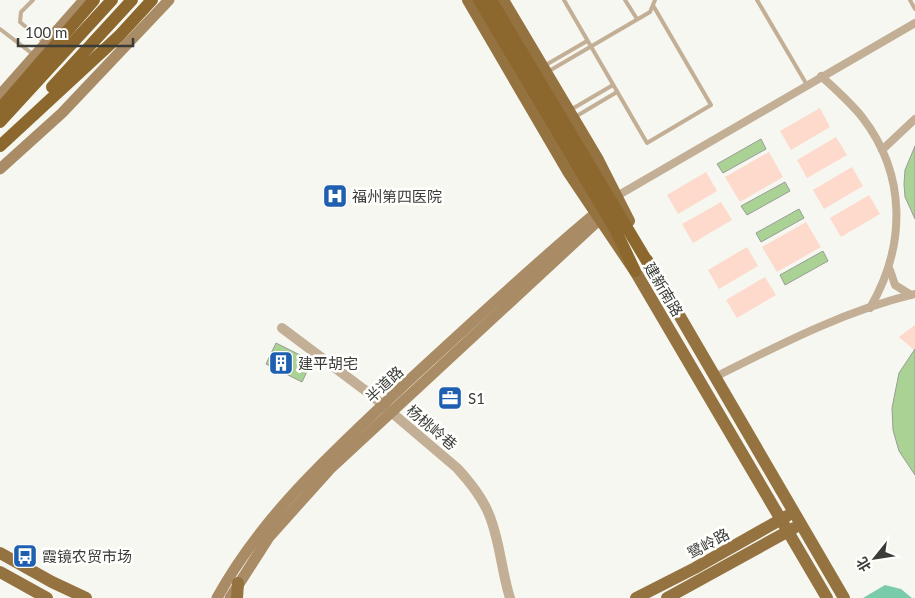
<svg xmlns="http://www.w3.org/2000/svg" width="915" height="598" font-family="Lato,'Noto Sans SC',sans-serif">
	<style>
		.green { fill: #fddacb }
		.water { fill: #79cbaa }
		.building { fill: #a9d294; stroke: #999c98 }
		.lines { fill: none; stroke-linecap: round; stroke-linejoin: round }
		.service { stroke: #c3af95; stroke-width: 4 }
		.minor { stroke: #c3af95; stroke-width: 8 }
		.tertiary { stroke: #c3af95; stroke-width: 10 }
		.secondary { stroke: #a98c65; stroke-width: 11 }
		.primary { stroke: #957340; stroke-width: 12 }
		.trunk { stroke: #8d682e; stroke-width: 12 }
		.labels { text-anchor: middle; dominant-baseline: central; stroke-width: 5; stroke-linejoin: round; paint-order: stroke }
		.poi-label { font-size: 15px; fill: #3b3b38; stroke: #fffffe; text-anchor: start }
		.street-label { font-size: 15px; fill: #3b3b38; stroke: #fffffe }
	</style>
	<rect width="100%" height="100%" fill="#f7f7f1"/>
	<g class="green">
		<polygon points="820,108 830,127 791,150 780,131"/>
		<polygon points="836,137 847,155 807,178 797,160"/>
		<polygon points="769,152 783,177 740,202 725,177"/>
		<polygon points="852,167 863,186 824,209 813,190"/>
		<polygon points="706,172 717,191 678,214 667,195"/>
		<polygon points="869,195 880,214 841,237 830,218"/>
		<polygon points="721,202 732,220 693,243 682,224"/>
		<polygon points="806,222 821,247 777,272 762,247"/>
		<polygon points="747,247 758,266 719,289 708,270"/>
		<polygon points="765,277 776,295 737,318 726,300"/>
		<polygon points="915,325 915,349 914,350 899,337"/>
	</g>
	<polygon class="water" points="885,585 901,589 912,598 863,598"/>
	<g class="building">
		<polygon points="761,139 766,149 723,173 717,164"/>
		<polygon points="915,146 915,219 905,197 904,184 905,170"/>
		<polygon points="785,182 790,191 747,215 741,206"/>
		<polygon points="799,209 804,218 761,242 756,233"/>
		<polygon points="823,251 828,261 785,285 780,275"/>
		<polygon points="276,343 312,361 302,382 266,364"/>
		<polygon points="915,349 915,475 899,451 893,430 892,408 899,373"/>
	</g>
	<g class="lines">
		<g class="service">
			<polyline points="33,0 21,12 20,22 44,42"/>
			<polyline points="564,0 647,143 711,105 654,7"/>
			<polyline points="625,0 637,19"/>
			<polyline points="757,0 807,85"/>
			<polyline points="910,0 915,9"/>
			<polyline points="0,29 34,55"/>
			<polyline points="544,66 587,41"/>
			<polyline points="549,71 650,12 655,0"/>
			<polyline points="572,109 613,85"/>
			<polyline points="575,117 617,92"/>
		</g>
		<g class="minor">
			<path d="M821,76c14,13 29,26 41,41 45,58 44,129 8,191"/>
			<polyline points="882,150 915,119"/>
			<polyline points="617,196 915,23"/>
			<polyline points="890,270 895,285 911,295"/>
			<path d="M715,377c64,-32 129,-66 200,-83"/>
		</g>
		<path class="tertiary" d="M282,328l88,66 87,74c12,13 24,28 31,44 12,27 13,58 22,86"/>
		<g class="secondary">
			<polyline points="0,95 84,0"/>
			<polyline points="0,169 62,113 169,0"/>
			<path d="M217,598c46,-84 118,-148 187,-213 63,-58 126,-117 192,-172"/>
			<polyline points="230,598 269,537 330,469 600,219"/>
		</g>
		<g class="primary">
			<polyline points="468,0 569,173 635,271 827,598"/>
			<polyline points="503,0 597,158 629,221"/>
			<polyline points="647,260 844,598"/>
			<polyline points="0,553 52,582 86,598"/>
			<polyline points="0,572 47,598"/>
			<polyline points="237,598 238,583"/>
			<polyline points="636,598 695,568 787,516"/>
			<polyline points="667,598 794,528"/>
		</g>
		<g class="trunk">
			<polyline points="479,0 615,229 635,271"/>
			<polyline points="491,0 651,268"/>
			<polyline points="52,87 132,0"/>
			<polyline points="0,109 94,0"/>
			<polyline points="0,122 112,0"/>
			<polyline points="0,146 119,36 152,0"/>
		</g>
	</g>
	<defs>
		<symbol id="hospital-square" viewBox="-11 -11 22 22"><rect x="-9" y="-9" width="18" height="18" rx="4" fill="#1f5fb0" stroke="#fffffe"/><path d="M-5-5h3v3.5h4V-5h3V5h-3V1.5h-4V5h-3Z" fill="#fff"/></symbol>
		<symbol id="building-square" viewBox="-11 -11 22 22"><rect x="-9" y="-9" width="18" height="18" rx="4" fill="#1f5fb0" stroke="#fffffe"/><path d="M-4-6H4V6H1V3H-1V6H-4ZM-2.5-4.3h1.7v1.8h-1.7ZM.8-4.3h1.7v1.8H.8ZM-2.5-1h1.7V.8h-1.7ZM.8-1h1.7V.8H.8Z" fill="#fff"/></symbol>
		<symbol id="office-square" viewBox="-11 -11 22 22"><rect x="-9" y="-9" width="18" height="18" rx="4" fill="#1f5fb0" stroke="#fffffe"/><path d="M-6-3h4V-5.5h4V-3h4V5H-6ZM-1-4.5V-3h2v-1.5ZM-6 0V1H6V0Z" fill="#fff"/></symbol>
		<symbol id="bus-square" viewBox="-11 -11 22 22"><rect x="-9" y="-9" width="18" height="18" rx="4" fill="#1f5fb0" stroke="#fffffe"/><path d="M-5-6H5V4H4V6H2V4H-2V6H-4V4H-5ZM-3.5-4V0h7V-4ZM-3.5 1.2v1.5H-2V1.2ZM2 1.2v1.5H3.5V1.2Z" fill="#fff"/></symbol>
	</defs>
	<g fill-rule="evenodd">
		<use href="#hospital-square" x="321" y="182" width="28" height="28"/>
		<use href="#building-square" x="267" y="349" width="28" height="28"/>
		<use href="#office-square" x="436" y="384" width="28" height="28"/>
		<use href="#bus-square" x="11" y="542" width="28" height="28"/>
	</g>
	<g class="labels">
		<g class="poi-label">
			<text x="352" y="196">福州第四医院</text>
			<text x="298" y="363">建平胡宅</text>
			<text x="468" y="398">S1</text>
			<text x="42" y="556">霞镜农贸市场</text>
		</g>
		<g class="street-label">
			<text transform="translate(664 289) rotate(59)">建新南路</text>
			<text transform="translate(384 384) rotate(-43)">半道路</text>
			<text transform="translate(432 427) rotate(40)">杨桃岭巷</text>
			<text transform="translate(708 543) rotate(-29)">鹭岭路</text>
		</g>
	</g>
	<g transform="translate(875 558) rotate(240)" stroke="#fffffe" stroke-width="4" paint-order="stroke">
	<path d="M0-4L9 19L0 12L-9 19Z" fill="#3b3b38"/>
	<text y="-8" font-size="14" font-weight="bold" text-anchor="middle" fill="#3b3b38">北</text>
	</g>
	<path d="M18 38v8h115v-8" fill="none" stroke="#3b3b38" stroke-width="2.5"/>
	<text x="25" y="38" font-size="15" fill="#3b3b38" stroke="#fffffe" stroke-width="4" paint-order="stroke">100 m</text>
</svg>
